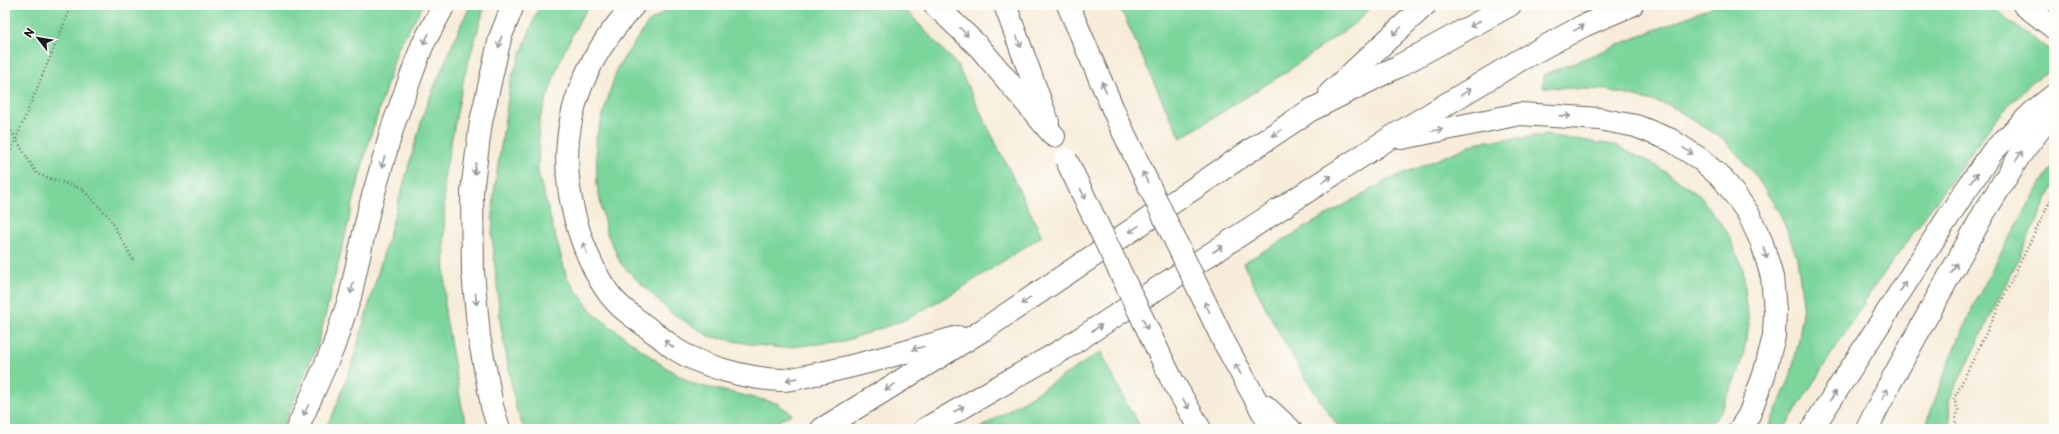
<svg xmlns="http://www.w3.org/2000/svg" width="2059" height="434" font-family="'Playpen Sans',sans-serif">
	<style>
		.green { fill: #7cd69c; stroke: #4c795c }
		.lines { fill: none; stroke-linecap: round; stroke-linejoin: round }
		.street-casing { stroke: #69655e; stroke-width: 24 }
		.highway-casing { stroke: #69655e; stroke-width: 24 }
		.path { stroke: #69655e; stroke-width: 2.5; stroke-dasharray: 1 3; stroke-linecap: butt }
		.street { stroke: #fff; stroke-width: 22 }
		.highway { stroke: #fff; stroke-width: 22 }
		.highway-bridge-casing { stroke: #69655e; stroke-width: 24; stroke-linecap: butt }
		.highway-bridge { stroke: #fff; stroke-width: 22 }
		.oneway { stroke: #999 }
	</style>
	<rect width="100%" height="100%" fill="#fdfcf7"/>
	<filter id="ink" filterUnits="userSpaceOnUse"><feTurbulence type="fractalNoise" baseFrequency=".025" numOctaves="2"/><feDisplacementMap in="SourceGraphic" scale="8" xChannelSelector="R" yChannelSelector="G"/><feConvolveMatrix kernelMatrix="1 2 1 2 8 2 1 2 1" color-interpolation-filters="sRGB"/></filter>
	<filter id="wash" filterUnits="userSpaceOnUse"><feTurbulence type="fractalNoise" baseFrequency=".012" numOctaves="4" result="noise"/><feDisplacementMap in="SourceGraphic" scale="16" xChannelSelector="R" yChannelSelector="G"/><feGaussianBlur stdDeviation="0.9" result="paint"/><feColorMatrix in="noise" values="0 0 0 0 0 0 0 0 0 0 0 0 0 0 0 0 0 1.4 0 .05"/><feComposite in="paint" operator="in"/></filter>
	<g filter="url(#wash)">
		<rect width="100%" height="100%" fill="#f7ecd9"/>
		<g class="green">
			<polygon points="5,5 423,5 398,48 365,155 319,341 282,429 5,429"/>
			<polygon points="471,5 485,5 464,77 444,178 445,312 463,413 469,429 325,429 334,412 351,367 425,109 462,22"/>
			<polygon points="540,5 591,5 581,17 561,58 539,121 538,173 567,278 594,314 662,365 693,384 777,403 792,414 763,429 524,429 516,408 501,327 492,235 494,192 511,79"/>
			<polygon points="675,5 899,5 903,7 957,65 1042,236 960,289 905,320 844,341 781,348 749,344 709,336 670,312 621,264 606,231 597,185 596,138 617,68 648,23"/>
			<polygon points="1119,5 1374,5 1355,23 1283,74 1181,138 1160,96"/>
			<polygon points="1717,5 1993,5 2010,22 2054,53 2054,68 2033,81 1995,120 1872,290 1784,429 1768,429 1790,378 1799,340 1803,303 1797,257 1781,216 1756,176 1725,140 1669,105 1607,90 1543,87 1543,75"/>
			<path d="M1545,135l70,10 42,21 43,30 27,36 16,36 6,58 -8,40 -22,49 -16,14h-363c-38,-51 -68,-108 -97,-166l145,-83 91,-38z"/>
			<path d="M2054,164v21l-105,215 1,27 3,2h-28c24,-75 57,-146 97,-213 10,-17 20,-36 32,-52z"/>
			<polygon points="1101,352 1128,406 1142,429 979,429"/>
		</g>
	</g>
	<g filter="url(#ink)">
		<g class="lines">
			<defs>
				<polyline id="street" points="2024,5 2054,28"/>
				<g id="highway">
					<path d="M634,5c-65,70 -84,148 -51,238 9,23 19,46 37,63 10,9 22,17 33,26 8,5 15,12 22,17 28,18 74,30 107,31 11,0 23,-4 34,-6 48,-9 95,-24 142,-37"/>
					<polyline points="935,5 980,48 1054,136"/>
					<polyline points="1005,5 1048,122"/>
					<polyline points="1068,5 1119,123"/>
					<polyline points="1330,93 1425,5"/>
					<polyline points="1402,138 1520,114 1570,117 1599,119 1636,126 1671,140 1700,159 1724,180 1748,213 1762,243 1772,277 1775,311 1774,336 1764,375 1749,415 1740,429"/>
					<polyline points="1224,342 1272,429"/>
					<polyline points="1171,378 1200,429"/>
					<polyline points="1265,406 1290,429"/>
					<polyline points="297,429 333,348 350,297 369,210 393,126 422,46 444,5"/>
					<polyline points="499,429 492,406 479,336 473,272 472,191 481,122 500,38 513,5"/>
					<polyline points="822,429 983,330 1309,111 1397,67 1510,5"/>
					<polyline points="925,429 1064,349 1385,141 1520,60 1583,26 1632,5"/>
					<polyline points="1812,429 1963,194 1993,151 2034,111 2054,95"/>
					<polyline points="1867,429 1889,385 1984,213 2020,155 2054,111"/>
				</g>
			</defs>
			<use href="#street" class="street-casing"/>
			<use href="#highway" class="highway-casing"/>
			<g class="path">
				<polyline points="5,121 37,174 82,189 109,217 133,260"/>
				<polyline points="5,165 72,5"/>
				<polyline points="1964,429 1955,424 1958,410 1954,399 2054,193"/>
			</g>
			<use href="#street" class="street"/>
			<use href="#highway" class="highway"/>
			<defs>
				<g id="highway-bridge">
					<polyline points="1119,123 1224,342"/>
					<polyline points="1066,159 1171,378"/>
				</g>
			</defs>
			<use href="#highway-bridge" class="highway-bridge-casing"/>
			<use href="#highway-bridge" class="highway-bridge"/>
		</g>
		<defs><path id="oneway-shaft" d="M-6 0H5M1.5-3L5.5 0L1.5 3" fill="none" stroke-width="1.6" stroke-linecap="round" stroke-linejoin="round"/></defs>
		<g class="oneway">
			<use href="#oneway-shaft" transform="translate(1475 24) rotate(151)"/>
			<use href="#oneway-shaft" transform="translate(1579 28) rotate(-28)"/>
			<use href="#oneway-shaft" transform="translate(1397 31) rotate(138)"/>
			<use href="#oneway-shaft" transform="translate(964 32) rotate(45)"/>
			<use href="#oneway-shaft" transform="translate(426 39) rotate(118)"/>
			<use href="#oneway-shaft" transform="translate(500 42) rotate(105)"/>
			<use href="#oneway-shaft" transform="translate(1019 42) rotate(70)"/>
			<use href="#oneway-shaft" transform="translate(1104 87) rotate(-113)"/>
			<use href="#oneway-shaft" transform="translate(1466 92) rotate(-31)"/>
			<use href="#oneway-shaft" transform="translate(1565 116) rotate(4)"/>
			<use href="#oneway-shaft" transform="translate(1437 130) rotate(-12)"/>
			<use href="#oneway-shaft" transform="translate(1277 133) rotate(146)"/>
			<use href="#oneway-shaft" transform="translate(1688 151) rotate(34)"/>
			<use href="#oneway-shaft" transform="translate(2019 156) rotate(-56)"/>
			<use href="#oneway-shaft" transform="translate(383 162) rotate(106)"/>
			<use href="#oneway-shaft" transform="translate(475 169) rotate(97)"/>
			<use href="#oneway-shaft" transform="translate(1145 177) rotate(-116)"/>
			<use href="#oneway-shaft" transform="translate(1974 178) rotate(-54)"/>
			<use href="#oneway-shaft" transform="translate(1327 179) rotate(-33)"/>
			<use href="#oneway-shaft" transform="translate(1083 194) rotate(65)"/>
			<use href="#oneway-shaft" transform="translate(1134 229) rotate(146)"/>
			<use href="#oneway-shaft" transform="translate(585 248) rotate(-111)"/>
			<use href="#oneway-shaft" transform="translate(1218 249) rotate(-33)"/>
			<use href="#oneway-shaft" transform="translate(1765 253) rotate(74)"/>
			<use href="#oneway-shaft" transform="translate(1954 268) rotate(-61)"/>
			<use href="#oneway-shaft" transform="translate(1903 287) rotate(-57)"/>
			<use href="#oneway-shaft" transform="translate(352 288) rotate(103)"/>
			<use href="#oneway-shaft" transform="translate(476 299) rotate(85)"/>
			<use href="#oneway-shaft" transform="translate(1026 301) rotate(146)"/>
			<use href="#oneway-shaft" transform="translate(1207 307) rotate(-116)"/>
			<use href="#oneway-shaft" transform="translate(1145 324) rotate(65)"/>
			<use href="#oneway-shaft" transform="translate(1097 328) rotate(-33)"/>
			<use href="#oneway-shaft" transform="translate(669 344) rotate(-142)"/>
			<use href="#oneway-shaft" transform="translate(918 348) rotate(165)"/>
			<use href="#oneway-shaft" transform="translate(1238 369) rotate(-118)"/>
			<use href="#oneway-shaft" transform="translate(792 379) rotate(170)"/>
			<use href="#oneway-shaft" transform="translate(890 387) rotate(148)"/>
			<use href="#oneway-shaft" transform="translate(1885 394) rotate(-64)"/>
			<use href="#oneway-shaft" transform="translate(1833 396) rotate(-57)"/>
			<use href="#oneway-shaft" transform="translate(1186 404) rotate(60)"/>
			<use href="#oneway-shaft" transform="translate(959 409) rotate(-30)"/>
			<use href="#oneway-shaft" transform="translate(306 410) rotate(114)"/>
		</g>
	</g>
	<rect width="2059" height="434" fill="none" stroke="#fdfcf7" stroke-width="20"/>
	<g transform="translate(38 38) rotate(301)" stroke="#fdfcf7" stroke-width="3" paint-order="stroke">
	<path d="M0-3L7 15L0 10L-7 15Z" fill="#1c1c1c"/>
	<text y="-6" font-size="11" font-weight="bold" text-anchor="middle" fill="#1c1c1c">N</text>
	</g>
</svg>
